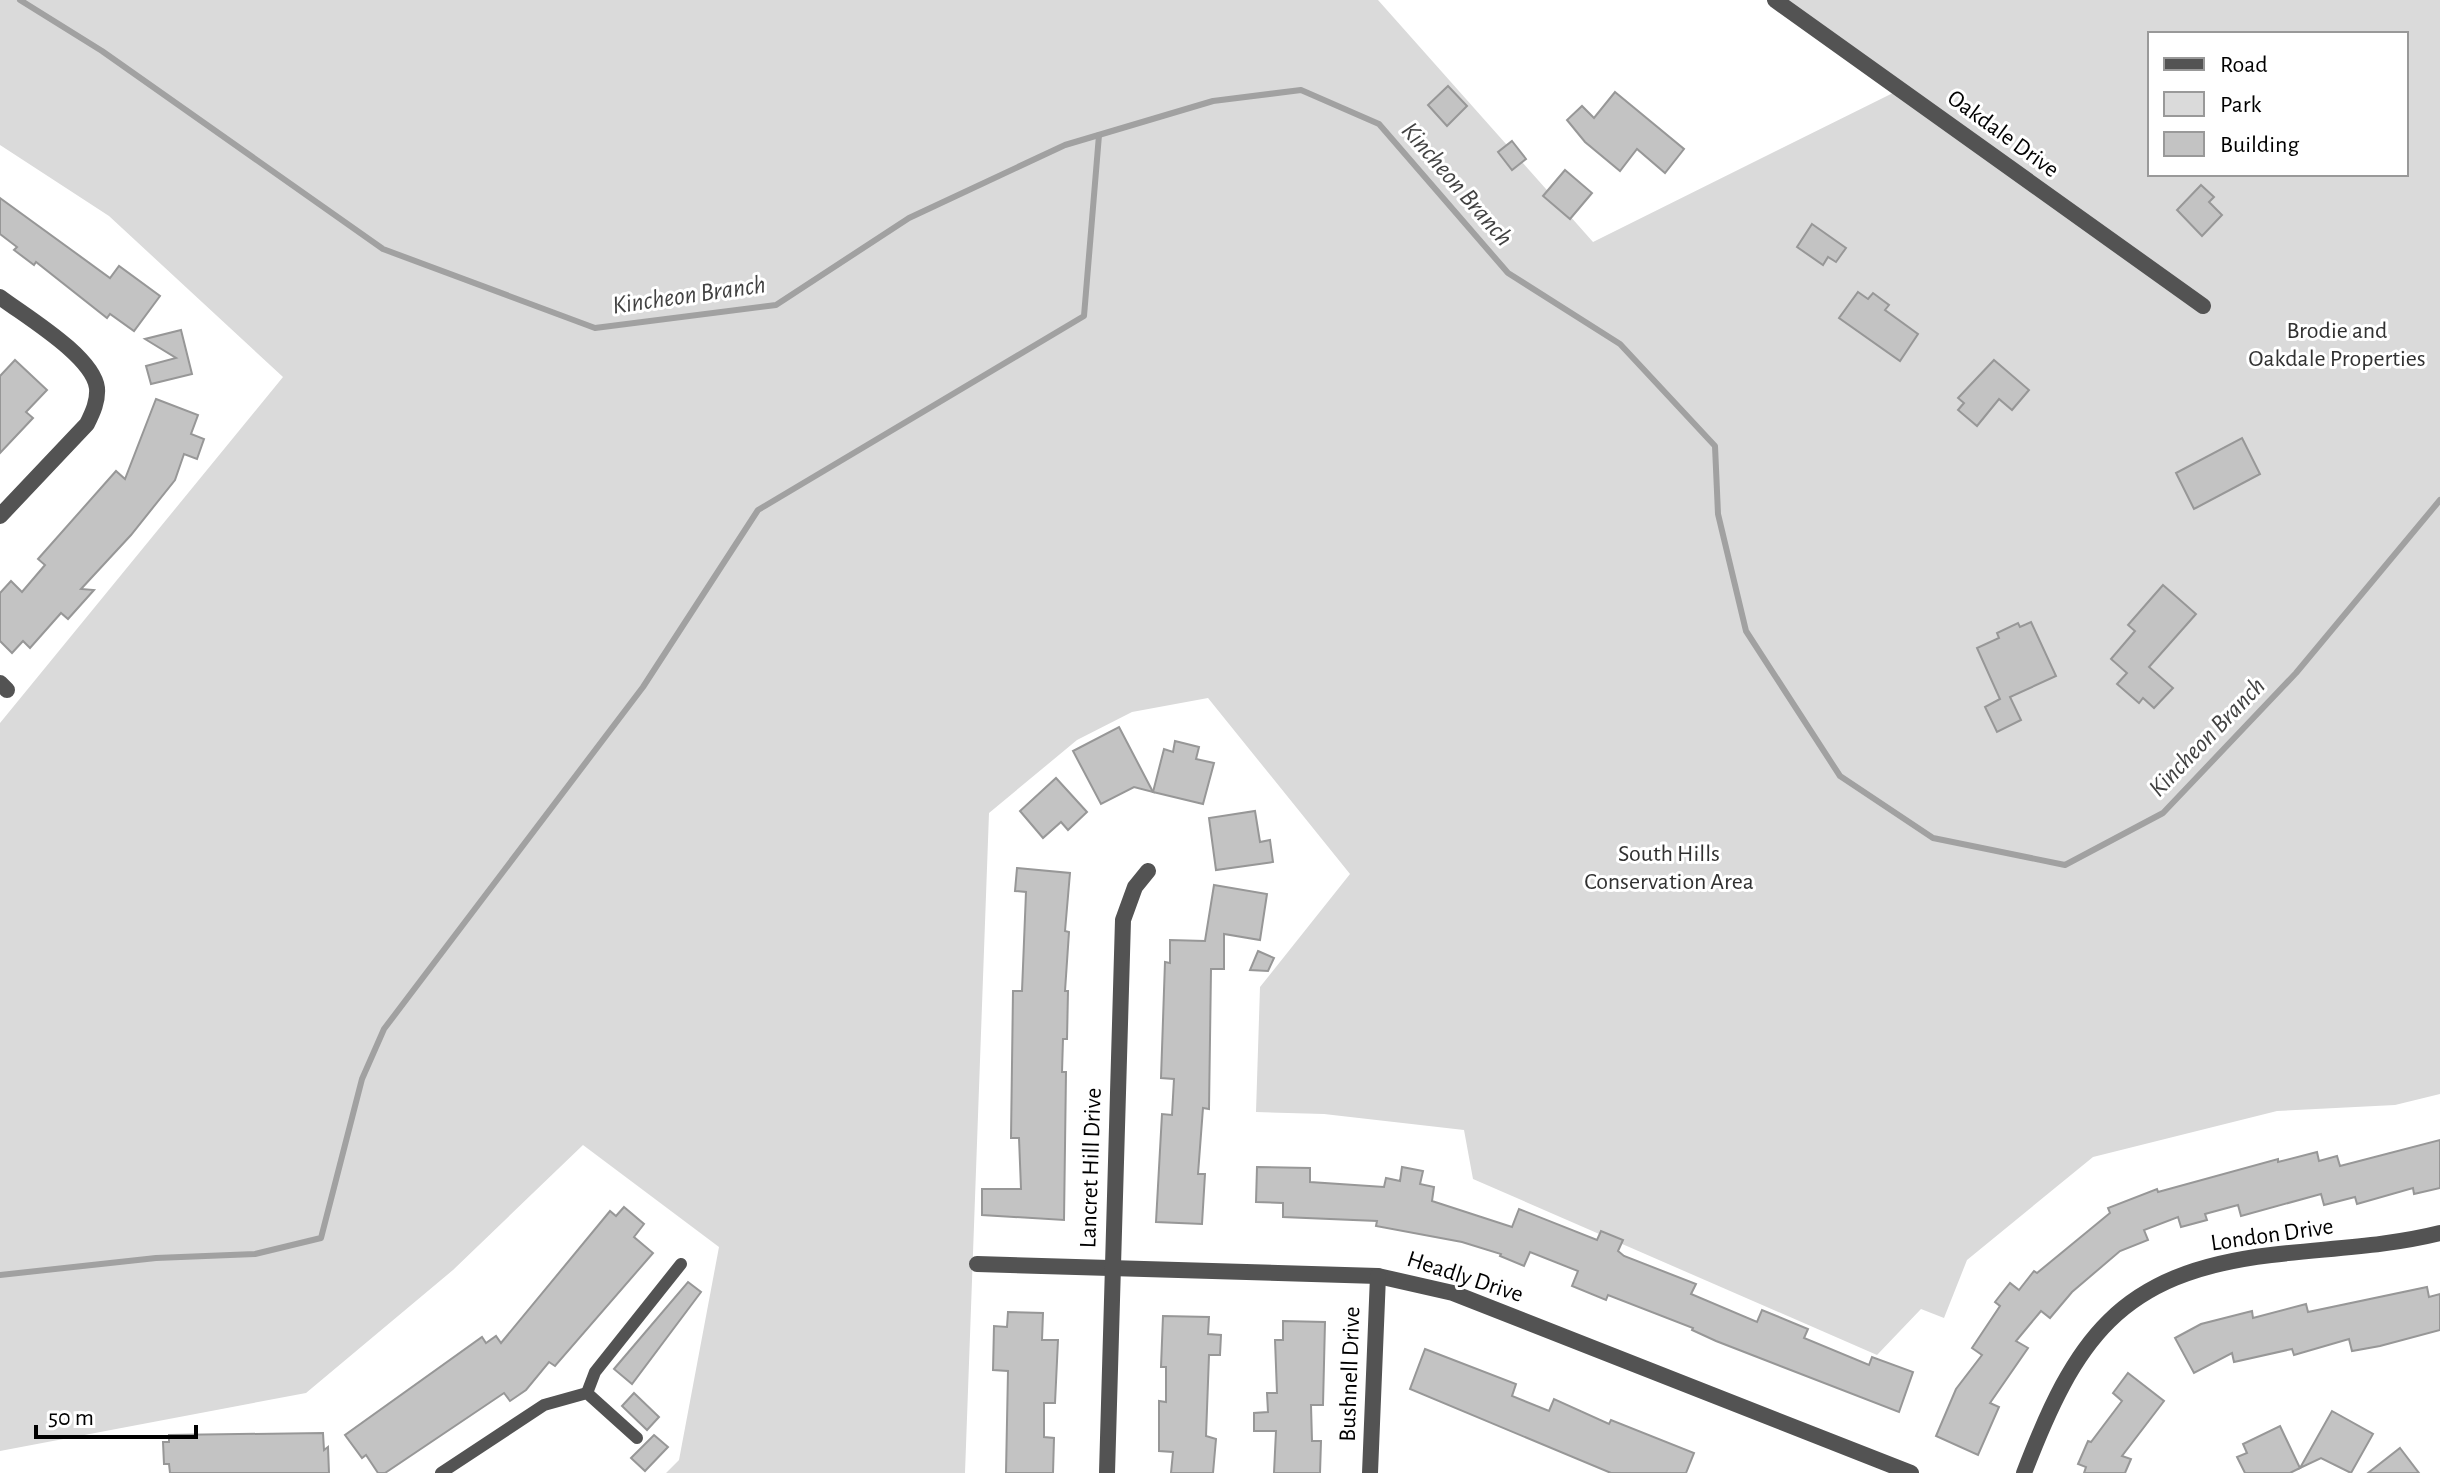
<svg xmlns="http://www.w3.org/2000/svg" width="2440" height="1473" font-family="'Alegreya Sans',sans-serif">
	<style>
		.green { fill: #dadada; fill-rule: evenodd }
		.lines { fill: none; stroke-linecap: round; stroke-linejoin: round }
		.stream { stroke: #a1a1a1; stroke-width: 6 }
		.building { fill: #c3c3c3; stroke: #979797; stroke-width: 2 }
		.service { stroke: #535353; stroke-width: 12 }
		.minor { stroke: #535353; stroke-width: 16 }
		.labels { text-anchor: middle; dominant-baseline: central; stroke-width: 6; stroke-linejoin: round; paint-order: stroke }
		.street-label { font-size: 24px; fill: #000; stroke: #fff }
		.park-label { font-size: 24px; fill: #313131; stroke: #fff }
		.water-label { font-size: 26px; font-style: italic; fill: #424242; stroke: #fff }
	</style>
	<rect width="100%" height="100%" fill="#fff"/>
	<path class="green" d="M0,0h1378l215,242 306,-152 -124,-90h665v1094l-45,11 -118,6 -184,46 -126,103 -23,58 -23,-9 -44,46 -404,-176 -9,-49 -140,-16 -68,-2 4,-125 90,-113 -142,-176 -76,14 -55,28 -88,73 -24,660h-299l13,-13 40,-213 -136,-102 -130,125 -147,123 -306,58v-728l283,-346 -174,-161 -109,-71zM2150,34h256v140h-256z"/>
	<g class="lines">
		<g class="stream">
			<polyline points="20,0 102,51 383,249 595,328 776,305 909,218 1065,145 1213,101 1301,90 1379,124 1508,273 1620,344 1715,446 1718,514 1746,631 1840,776 1933,838 2065,865 2163,813 2296,673 2440,500"/>
			<polyline points="0,1275 156,1258 255,1254 321,1238 362,1079 384,1029 643,687 758,510 1084,316 1099,135"/>
		</g>
	</g>
	<g class="building">
		<polygon points="1448,86 1467,106 1447,126 1428,105"/>
		<polygon points="1615,92 1684,149 1665,173 1637,149 1620,171 1585,142 1567,120 1582,106 1594,118"/>
		<polygon points="1512,141 1526,159 1512,170 1498,152"/>
		<polygon points="1565,170 1592,193 1570,219 1543,196"/>
		<polygon points="2201,185 2214,197 2209,202 2222,215 2202,236 2177,210"/>
		<polygon points="0,198 110,278 119,266 160,296 134,331 110,314 107,318 36,262 34,265 14,250 17,247 0,234"/>
		<polygon points="1812,224 1846,248 1836,262 1828,257 1823,265 1797,247"/>
		<polygon points="1858,292 1868,299 1873,293 1889,305 1885,310 1918,334 1900,361 1839,318"/>
		<polygon points="181,330 192,374 151,384 146,366 176,358 145,339"/>
		<polygon points="15,360 47,390 26,412 33,418 0,453 0,376"/>
		<polygon points="1994,360 2029,390 2012,410 1999,399 1977,426 1958,410 1964,403 1958,398"/>
		<polygon points="156,399 198,415 191,434 204,439 197,459 184,454 175,480 131,535 81,589 94,590 68,619 61,613 30,648 23,641 12,653 0,641 0,593 11,581 22,592 45,565 38,559 116,471 125,479"/>
		<polygon points="2242,438 2260,474 2194,509 2176,473"/>
		<polygon points="2163,585 2196,614 2149,667 2173,688 2154,708 2143,698 2139,703 2117,684 2127,673 2111,659 2135,631 2128,625"/>
		<polygon points="2031,622 2056,676 2010,697 2021,720 1997,732 1985,707 2000,699 1977,648 1999,638 1997,633 2018,623 2020,627"/>
		<polygon points="1119,727 1153,792 1134,787 1101,804 1073,751"/>
		<polygon points="1175,741 1199,747 1196,759 1214,763 1203,804 1153,792 1164,749 1173,752"/>
		<polygon points="1056,778 1087,812 1068,830 1061,822 1043,838 1020,811"/>
		<polygon points="1255,811 1260,842 1270,840 1273,862 1216,870 1209,818"/>
		<polygon points="1017,868 1070,873 1065,931 1069,932 1065,991 1068,991 1067,1039 1063,1039 1062,1072 1066,1072 1064,1220 982,1215 982,1189 1021,1189 1019,1138 1011,1138 1013,991 1022,991 1026,892 1015,891"/>
		<polygon points="1214,885 1267,894 1260,940 1224,934 1224,969 1211,969 1209,1109 1203,1108 1198,1174 1205,1174 1202,1224 1156,1222 1162,1114 1172,1115 1174,1079 1161,1078 1165,962 1170,963 1170,940 1205,941"/>
		<polygon points="1258,951 1274,958 1268,971 1250,970"/>
		<polygon points="2440,1140 2440,1188 2414,1194 2413,1188 2357,1204 2355,1197 2324,1205 2321,1194 2241,1216 2238,1205 2205,1214 2207,1220 2181,1227 2178,1217 2144,1230 2148,1240 2120,1251 2072,1292 2050,1318 2041,1311 2016,1341 2028,1348 1990,1403 1999,1407 1978,1455 1936,1436 1956,1389 1982,1355 1972,1348 2000,1306 1995,1302 2010,1283 2019,1290 2034,1271 2037,1273 2110,1213 2108,1208 2157,1189 2158,1192 2278,1159 2278,1162 2317,1152 2319,1161 2337,1156 2340,1166"/>
		<polygon points="1257,1167 1310,1168 1310,1182 1384,1187 1386,1178 1400,1181 1402,1167 1423,1171 1420,1184 1434,1187 1432,1201 1512,1227 1519,1209 1597,1240 1601,1231 1623,1240 1618,1251 1624,1256 1696,1284 1691,1294 1757,1322 1762,1310 1808,1329 1804,1338 1869,1365 1872,1357 1913,1372 1899,1412 1716,1341 1692,1330 1693,1328 1608,1295 1606,1300 1572,1286 1578,1271 1530,1252 1524,1266 1500,1256 1501,1254 1462,1242 1376,1226 1377,1221 1283,1217 1283,1203 1256,1202"/>
		<polygon points="624,1207 644,1224 634,1237 653,1253 555,1366 549,1362 526,1390 510,1401 504,1393 385,1473 378,1473 366,1455 362,1458 345,1435 482,1337 486,1343 496,1336 501,1343 610,1211 616,1216"/>
		<polygon points="688,1282 701,1292 632,1384 614,1369"/>
		<polygon points="2427,1287 2429,1297 2440,1294 2440,1330 2380,1346 2352,1351 2349,1339 2294,1355 2292,1349 2234,1362 2232,1353 2194,1373 2175,1338 2201,1324 2252,1311 2253,1318 2306,1304 2308,1312"/>
		<polygon points="1008,1312 1043,1313 1042,1340 1058,1340 1055,1403 1044,1403 1044,1437 1054,1438 1053,1473 1006,1473 1008,1371 993,1370 994,1326 1007,1327"/>
		<polygon points="1163,1316 1209,1317 1208,1334 1221,1335 1220,1355 1209,1355 1206,1436 1216,1439 1213,1473 1171,1473 1173,1452 1159,1451 1159,1401 1166,1402 1166,1367 1161,1367"/>
		<polygon points="1283,1321 1325,1322 1323,1405 1311,1405 1312,1441 1321,1441 1320,1473 1274,1473 1276,1431 1254,1431 1254,1413 1268,1412 1267,1393 1277,1393 1275,1340 1283,1340"/>
		<polygon points="1425,1349 1516,1384 1512,1396 1549,1411 1554,1399 1609,1424 1611,1420 1694,1453 1686,1473 1611,1473 1410,1389"/>
		<polygon points="2128,1373 2164,1401 2122,1456 2131,1459 2125,1473 2084,1473 2086,1467 2078,1464 2088,1441 2091,1442 2122,1401 2113,1393"/>
		<polygon points="634,1393 659,1417 647,1430 622,1406"/>
		<polygon points="2332,1411 2373,1434 2351,1473 2321,1458 2300,1468"/>
		<polygon points="2280,1426 2300,1468 2290,1473 2245,1473 2237,1457 2247,1453 2243,1444"/>
		<polygon points="323,1433 324,1450 328,1447 329,1473 170,1473 169,1464 164,1464 163,1442 169,1442 169,1435"/>
		<polygon points="654,1435 668,1447 645,1471 631,1458"/>
		<polygon points="2400,1448 2419,1473 2368,1473"/>
	</g>
	<g class="lines">
		<g class="service">
			<polyline points="587,1393 595,1372 681,1264"/>
			<polyline points="441,1473 544,1405 587,1393 637,1438"/>
		</g>
		<g class="minor">
			<polyline points="1775,0 2203,306"/>
			<path d="M0,297c25,19 93,59 97,91 1,13 -4,24 -10,36l-87,92"/>
			<polyline points="0,683 7,690"/>
			<polyline points="977,1264 1378,1276 1453,1293 1911,1473"/>
			<polyline points="1107,1473 1123,920 1135,887 1148,871"/>
			<polyline points="1370,1473 1378,1276"/>
			<path d="M2024,1473c51,-133 94,-200 247,-218 57,-7 113,-8 169,-22"/>
		</g>
	</g>
	<g class="labels">
		<g class="street-label">
			<text transform="translate(2003 134) rotate(36)">Oakdale Drive</text>
			<text transform="translate(1091 1168) rotate(-88)">Lancret Hill Drive</text>
			<text transform="translate(2272 1235) rotate(-8)">London Drive</text>
			<text transform="translate(1465 1277) rotate(18)">Headly Drive</text>
			<text transform="translate(1350 1374) rotate(-88)">Bushnell Drive</text>
		</g>
		<g class="park-label">
			<text x="2337" y="331">Brodie and<tspan x="2337" dy="28">Oakdale Properties</tspan></text>
			<text x="1669" y="854">South Hills<tspan x="1669" dy="28">Conservation Area</tspan></text>
		</g>
		<g class="water-label">
			<text transform="translate(1457 184) rotate(49)">Kincheon Branch</text>
			<text transform="translate(689 295) rotate(-8)">Kincheon Branch</text>
			<text transform="translate(2207 737) rotate(-46)">Kincheon Branch</text>
		</g>
	</g>
	<rect x="2148" y="32" width="260" height="144" fill="#ffffff" stroke="#999999" stroke-width="2"/>
	<rect x="2164" y="58" width="40" height="12" fill="#535353" stroke="#999999" stroke-width="2"/>
	<text x="2220" y="72" font-size="24" fill="#000000">Road</text>
	<rect x="2164" y="92" width="40" height="24" fill="#dadada" stroke="#999999" stroke-width="2"/>
	<text x="2220" y="112" font-size="24" fill="#000000">Park</text>
	<rect x="2164" y="132" width="40" height="24" fill="#c3c3c3" stroke="#999999" stroke-width="2"/>
	<text x="2220" y="152" font-size="24" fill="#000000">Building</text>
	<path d="M36 1425v12h160v-12" fill="none" stroke="#000000" stroke-width="4"/>
	<text x="48" y="1425" font-size="24" fill="#000000" stroke="#ffffff" stroke-width="6" paint-order="stroke">50 m</text>
</svg>
